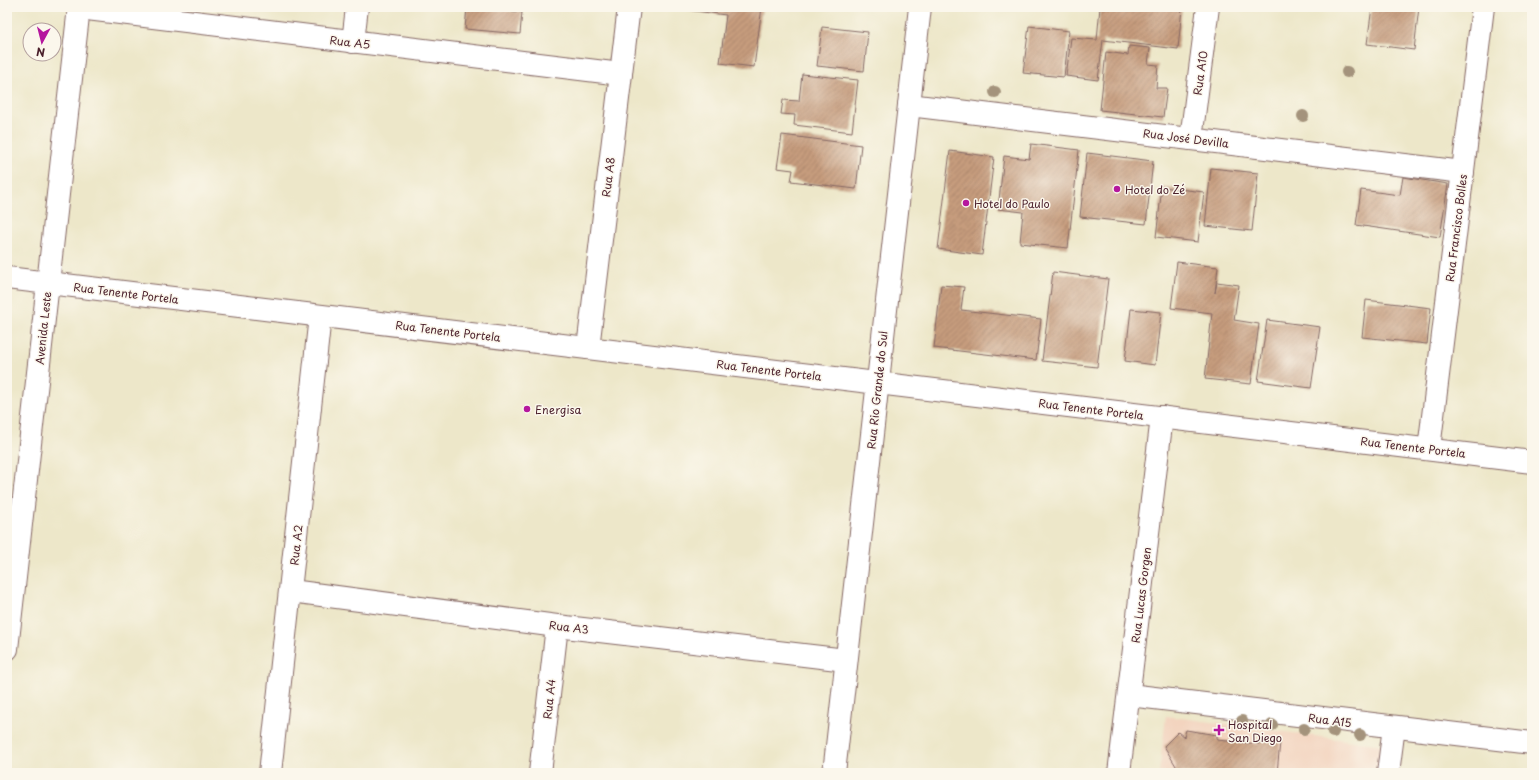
<svg xmlns="http://www.w3.org/2000/svg" width="1539" height="780" font-family="'Playpen Sans',sans-serif">
	<style>
		.built { fill: #f3d4bf }
		.building { fill: url(#building-hatch) }
		.lines { fill: none; stroke-linecap: round; stroke-linejoin: round }
		.street-casing { stroke: #836562; stroke-width: 24 }
		.secondary-casing { stroke: #836562; stroke-width: 24 }
		.street { stroke: #fff; stroke-width: 22 }
		.secondary { stroke: #fff; stroke-width: 22 }
		.tree { fill: #a4937b }
		.poi-dot { fill: #b5179e; stroke: #fbf7ec; stroke-width: 1.5 }
		.labels { text-anchor: middle; dominant-baseline: central; stroke-width: 3; stroke-linejoin: round; paint-order: stroke }
		.street-label { font-size: 11px; fill: #4a1f2b; stroke: #fbf7ec }
		.poi-label { font-size: 11px; fill: #4a1f2b; stroke: #fbf7ec; text-anchor: start }
	</style>
	<defs>
		<pattern id="building-hatch" width="6" height="6" patternUnits="userSpaceOnUse"><rect width="6" height="6" fill="#c69c7d"/><path d="M-1 1l2-2M0 6l6-6M5 7l2-2" fill="none" stroke="#a37f67"/></pattern>
	</defs>
	<rect width="100%" height="100%" fill="#fbf7ec"/>
	<filter id="ink" filterUnits="userSpaceOnUse"><feTurbulence type="fractalNoise" baseFrequency=".025" numOctaves="2"/><feDisplacementMap in="SourceGraphic" scale="8" xChannelSelector="R" yChannelSelector="G"/><feConvolveMatrix kernelMatrix="1 2 1 2 8 2 1 2 1" color-interpolation-filters="sRGB"/></filter>
	<filter id="wash" filterUnits="userSpaceOnUse"><feTurbulence type="fractalNoise" baseFrequency=".012" numOctaves="4" result="noise"/><feDisplacementMap in="SourceGraphic" scale="16" xChannelSelector="R" yChannelSelector="G"/><feGaussianBlur stdDeviation="0.9" result="paint"/><feColorMatrix in="noise" values="0 0 0 0 0 0 0 0 0 0 0 0 0 0 0 0 0 1.4 0 .05"/><feComposite in="paint" operator="in"/></filter>
	<g filter="url(#wash)">
		<rect width="100%" height="100%" fill="#ede7c9"/>
		<polygon class="built" points="1166,716 1382,745 1378,773 1159,773"/>
		<g id="blocks">
			<g class="building">
				<polygon points="467,7 522,12 520,34 465,29"/>
				<polygon points="664,7 762,7 754,67 720,63 726,15"/>
				<polygon points="1100,7 1172,7 1182,8 1178,49 1103,40 1098,80 1066,76 1071,38 1097,40"/>
				<polygon points="1372,7 1419,7 1414,50 1367,44"/>
				<polygon points="1029,26 1069,31 1064,77 1023,73"/>
				<polygon points="822,27 868,32 864,71 817,66"/>
				<polygon points="1129,46 1150,48 1148,64 1158,65 1156,88 1167,88 1163,117 1100,110 1106,52 1128,55"/>
				<polygon points="802,74 858,80 852,132 794,125 795,115 781,114 783,100 799,101"/>
				<polygon points="782,135 861,145 856,189 791,181 793,170 777,168"/>
				<polygon points="1031,144 1079,150 1068,248 1020,243 1023,212 998,209 1004,156 1029,159"/>
				<polygon points="950,151 994,157 982,255 938,249"/>
				<polygon points="1087,153 1153,161 1146,224 1080,217"/>
				<polygon points="1211,168 1258,173 1252,231 1205,226"/>
				<polygon points="1403,177 1448,184 1440,237 1356,225 1361,190 1400,195"/>
				<polygon points="1162,187 1204,192 1198,242 1156,237"/>
				<polygon points="1177,262 1218,267 1215,293 1217,282 1239,285 1234,320 1259,324 1251,384 1205,379 1212,313 1171,308"/>
				<polygon points="1053,272 1108,279 1097,367 1042,361"/>
				<polygon points="941,285 964,287 961,310 1041,319 1036,360 934,348"/>
				<polygon points="1366,300 1431,308 1427,344 1362,337"/>
				<polygon points="1131,309 1161,312 1155,365 1125,361"/>
				<polygon points="1267,320 1320,327 1311,388 1258,381"/>
				<polygon points="1186,730 1217,735 1217,740 1259,744 1260,740 1280,742 1277,773 1175,773 1176,766 1164,746 1178,732 1184,737"/>
			</g>
		</g>
	</g>
	<g filter="url(#ink)">
		<use href="#blocks" fill-opacity="0" stroke="#836562" stroke-width="1"/>
		<g class="lines">
			<defs>
				<g id="street">
					<polyline points="79,8 621,74"/>
					<polyline points="353,42 357,7"/>
					<polyline points="909,105 1463,172"/>
					<polyline points="1191,139 1208,7"/>
					<polyline points="7,278 1532,462"/>
					<polyline points="588,348 629,7"/>
					<polyline points="1429,449 1483,7"/>
					<polyline points="291,591 557,626 846,660"/>
					<polyline points="1129,695 1532,743"/>
					<polyline points="270,773 320,316"/>
					<polyline points="540,773 557,626"/>
					<polyline points="1119,773 1162,417"/>
					<polyline points="1388,773 1394,727"/>
				</g>
				<g id="secondary">
					<polyline points="7,649 79,7"/>
					<polyline points="834,773 920,7"/>
				</g>
			</defs>
			<use href="#street" class="street-casing"/>
			<use href="#secondary" class="secondary-casing"/>
			<use href="#street" class="street"/>
			<use href="#secondary" class="secondary"/>
		</g>
		<g class="tree">
			<circle cx="1347" cy="72" r="6"/>
			<circle cx="995" cy="92" r="6"/>
			<circle cx="1303" cy="116" r="6"/>
			<circle cx="1242" cy="721" r="6"/>
			<circle cx="1272" cy="725" r="6"/>
			<circle cx="1304" cy="729" r="6"/>
			<circle cx="1333" cy="732" r="6"/>
			<circle cx="1360" cy="735" r="6"/>
		</g>
	</g>
	<g class="poi-dot">
		<circle cx="1117" cy="189" r="4"/>
		<circle cx="966" cy="203" r="4"/>
		<circle cx="527" cy="409" r="4"/>
		<path d="M1217 724h4v4h4v4h-4v4h-4v-4h-4v-4h4z"/>
	</g>
	<g class="labels">
		<g class="street-label">
			<text transform="translate(350 42) rotate(7)">Rua A5</text>
			<text transform="translate(1200 73) rotate(-82)">Rua A10</text>
			<text transform="translate(1186 138) rotate(7)">Rua José Devilla</text>
			<text transform="translate(608 177) rotate(-83)">Rua A8</text>
			<text transform="translate(1456 228) rotate(-83)">Rua Francisco Bolles</text>
			<text transform="translate(126 293) rotate(7)">Rua Tenente Portela</text>
			<text transform="translate(43 328) rotate(-84)">Avenida Leste</text>
			<text transform="translate(448 331) rotate(7)">Rua Tenente Portela</text>
			<text transform="translate(769 370) rotate(7)">Rua Tenente Portela</text>
			<text transform="translate(877 390) rotate(-84)">Rua Rio Grande do Sul</text>
			<text transform="translate(1091 409) rotate(7)">Rua Tenente Portela</text>
			<text transform="translate(1413 447) rotate(7)">Rua Tenente Portela</text>
			<text transform="translate(296 545) rotate(-84)">Rua A2</text>
			<text transform="translate(1141 595) rotate(-83)">Rua Lucas Gorgen</text>
			<text transform="translate(569 627) rotate(7)">Rua A3</text>
			<text transform="translate(549 699) rotate(-84)">Rua A4</text>
			<text transform="translate(1330 720) rotate(7)">Rua A15</text>
		</g>
		<g class="poi-label">
			<text x="1125" y="189">Hotel do Zé</text>
			<text x="974" y="203">Hotel do Paulo</text>
			<text x="535" y="409">Energisa</text>
			<text x="1228" y="724">Hospital<tspan x="1228" dy="13">San Diego</tspan></text>
		</g>
	</g>
	<rect width="1539" height="780" fill="none" stroke="#fbf7ec" stroke-width="24"/>
	<g transform="translate(42 42) rotate(187)"><circle r="19" fill="#fbf7ec" stroke="#b4a19f"/>
	<path d="M0-3L7 15L0 10L-7 15Z" fill="#b5179e"/>
	<text y="-6" font-size="11" font-weight="bold" text-anchor="middle" fill="#4a1f2b">N</text>
	</g>
</svg>
